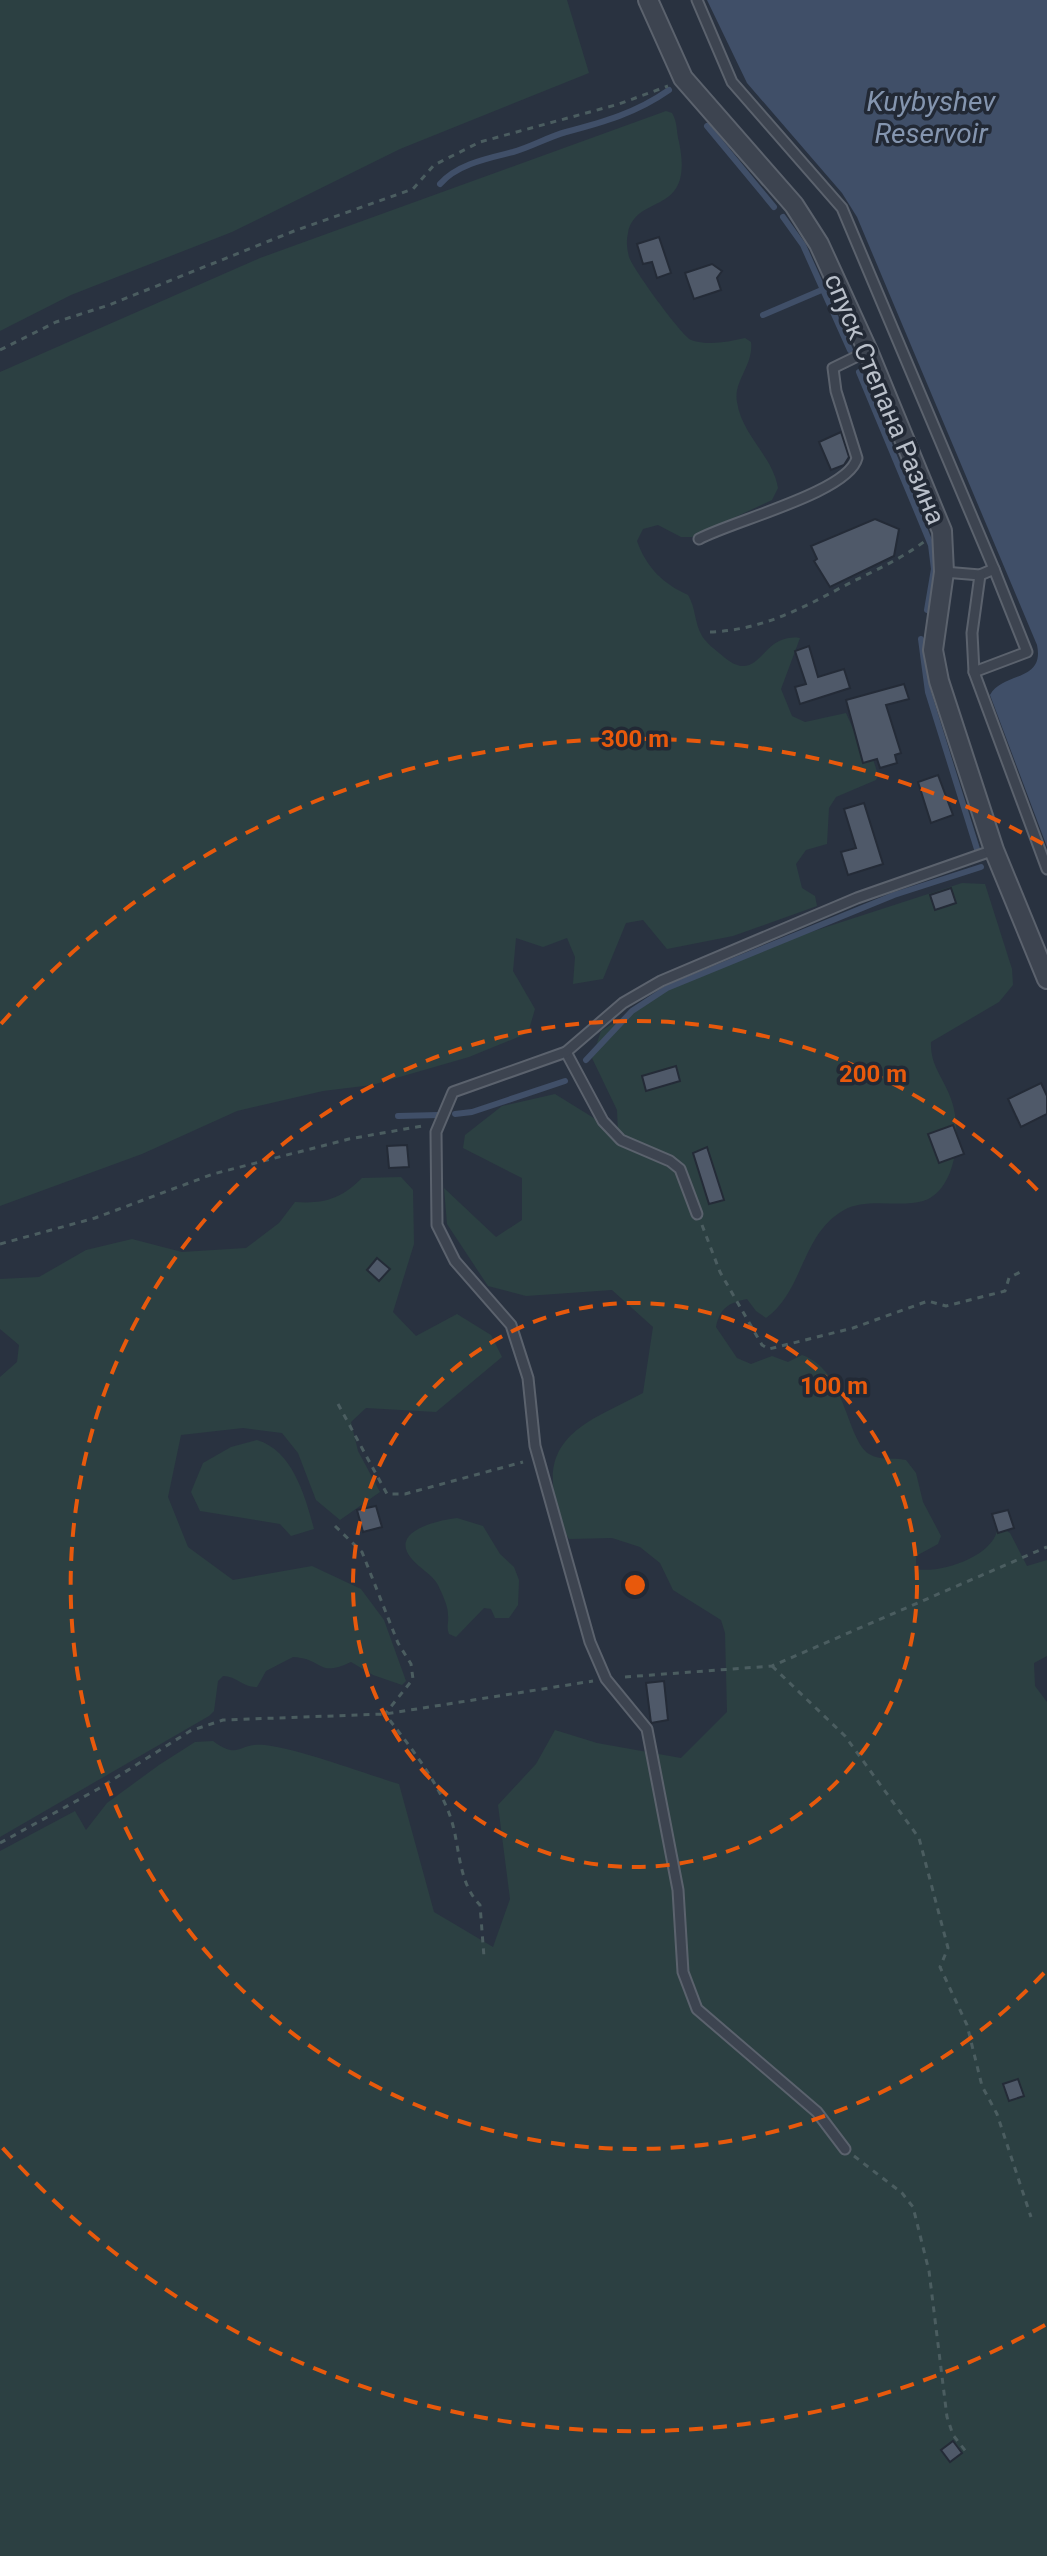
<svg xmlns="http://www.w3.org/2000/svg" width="1047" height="2556" font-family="Roboto,sans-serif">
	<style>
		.green { fill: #2c4042 }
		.water { fill: #404f68 }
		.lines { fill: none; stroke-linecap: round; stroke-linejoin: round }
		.stream { stroke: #404f68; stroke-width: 6 }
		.building { fill: #4f5969; stroke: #242b37; stroke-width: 2 }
		.service-casing { stroke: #5b626d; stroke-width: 13 }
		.minor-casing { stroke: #5b626d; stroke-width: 22 }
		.path { stroke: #4b5d60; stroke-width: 3; stroke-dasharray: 6 6; stroke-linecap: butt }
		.service { stroke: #3d4450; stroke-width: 9 }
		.minor { stroke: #3d4450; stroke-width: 18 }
		.ring { fill: none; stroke: #e8590c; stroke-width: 4; stroke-dasharray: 14 10 }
		.labels { text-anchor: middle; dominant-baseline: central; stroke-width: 7; stroke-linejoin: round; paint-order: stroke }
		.street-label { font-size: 26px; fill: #bac0ca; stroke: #222935 }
		.water-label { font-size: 28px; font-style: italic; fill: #8495af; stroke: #222935 }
		.centre { fill: #e8590c; stroke: #222935; stroke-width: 4 }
		.ring-label { font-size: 24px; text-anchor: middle; font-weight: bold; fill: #e8590c; stroke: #222935; stroke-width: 7; stroke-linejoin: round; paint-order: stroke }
	</style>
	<rect width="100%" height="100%" fill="#293240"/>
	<g class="green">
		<polygon points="0,0 567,0 589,73 400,149 232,232 71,295 0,331"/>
		<path d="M666,111l6,2c6,10 4,18 7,29 16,76 -43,50 -51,91 -2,9 -1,16 1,24 4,12 52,78 62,83 17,6 37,2 54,-2l6,4c3,23 -18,39 -14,60 5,34 36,54 41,86l-6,12 -79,37h-12l-23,-12 -15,4 -6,12c9,26 26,43 51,54 8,13 6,27 14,41 5,8 15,15 23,22 36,28 35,-26 75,-20l-19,51 11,27 13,6 41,-9 9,20 13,10 10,32 -2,5 -40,17 -7,11 -2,36 -21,6 -10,14 6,24 13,8 2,10 -84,30 -66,13 -24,-29 -17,3 -23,56 -30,5 2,-27 -8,-19 -24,9 -27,-9 -3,33 22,38 -7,24 -59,24 -97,28 -49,6 -86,20 -95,43 -142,52v-834l260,-114z"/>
		<path d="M962,883l23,1 27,85 1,16 -14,17 -68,40c-1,24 13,36 20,57 11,30 7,91 -28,102 -24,7 -56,-4 -79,9 -43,24 -40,81 -78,108l-10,-7 -9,-12c-19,4 -27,9 -31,28l21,31 14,6 21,-8 16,6 14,-7c44,15 44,84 67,99 12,7 23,3 37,6l10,13 7,29 18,34 -3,8 -22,12v13c24,5 75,-12 81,-38l7,-2 6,4 17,33 20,-6v96l-13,7 1,23 12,16v854h-1047v-705l75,-40 11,19 21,-27 52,-38 36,-23 18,-1c27,20 25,1 52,4 37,5 95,27 134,39l35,128 59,35 17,-48 -12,-94 38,-41 19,-34 42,13 84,15 46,-46 -2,-79 -4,-13 -48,-30 -13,-27 -20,-16 -28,-9 -43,1c-9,-13 -11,-27 -14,-42 -14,-64 42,-79 88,-104l10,-66 -41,-37 -86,6 -38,-10 -41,-62 -3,-36 52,49 26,-17v-42l-59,-30 2,-13 37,-29 53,-12 63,39 -1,-23 -25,-52 9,-27 72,-45 104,-43z"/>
		<path d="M401,1177l12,13 1,54 -21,68 23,24 41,-22 34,21 11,22 -66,55 -70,-4 -15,14 7,29 22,41 -40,28 -24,-20 -18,-47 -16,-20 -39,-5 -62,7 -13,62 20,50 45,33 79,-14 49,23 23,31 22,61 -4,4 -29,-10 -22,-13c-34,16 -26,-3 -58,-5l-27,14 -9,16c-14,1 -20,-11 -34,-11l-5,5 -4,30 -5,5 -209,121v-460l17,-15 2,-17 -19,-16v-50l39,-2 47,-27 46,-11 50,13 64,-4 33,-25 16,-21c29,2 46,-3 67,-24z"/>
		<path d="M257,1440c36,11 48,56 57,89l-23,7 -11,-12 -80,-13 -9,-19 12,-29 28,-16z"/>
		<path d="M457,1518l26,8 17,28 14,13 5,13 -1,25 -9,13h-14l-4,-9 -7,-1 -28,29 -7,-3c-3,-8 0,-11 -1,-19 0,-10 -6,-21 -10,-30 -6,-11 -19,-17 -27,-27 -22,-27 28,-38 46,-40z"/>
	</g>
	<path class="water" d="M707,0h340v847l-57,-152c12,-23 55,-13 47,-50l-180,-428 -15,-24 -95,-110z"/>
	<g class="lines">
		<g class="stream">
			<polyline points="707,126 774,207"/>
			<path d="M440,184c17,-20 49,-26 73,-32 18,-5 35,-15 53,-20 38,-10 70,-19 103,-42"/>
			<polyline points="783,217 803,245 850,350"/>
			<polyline points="763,315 824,289"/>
			<polyline points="859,372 931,545 934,569 927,610"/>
			<polyline points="921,639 928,692 977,849"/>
			<polyline points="586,1060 632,1011 667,988 894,895 981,867"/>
			<polyline points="455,1114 472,1112 565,1081"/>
			<polyline points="398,1116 439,1115"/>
		</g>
	</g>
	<g class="building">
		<polygon points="659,237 671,273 657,278 652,262 643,264 637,244"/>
		<polygon points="712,264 722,271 717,278 721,290 694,299 685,273"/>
		<polygon points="841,432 849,457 844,465 831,470 819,442"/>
		<polygon points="875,519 899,529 894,556 830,587 814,561 817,559 811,546"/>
		<polygon points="809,646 818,677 844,669 850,688 800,704 795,687 806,684 795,651"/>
		<polygon points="904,684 909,699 886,705 901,753 895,755 897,763 880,768 877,759 863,763 846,700"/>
		<polygon points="938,775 953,815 931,823 918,782"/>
		<polygon points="864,803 883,864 848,875 841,852 856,848 844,809"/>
		<polygon points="951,888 956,903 935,910 930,895"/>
		<polygon points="676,1066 680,1081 646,1091 642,1076"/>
		<polygon points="1041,1083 1047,1096 1047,1114 1021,1127 1008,1099"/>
		<polygon points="953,1125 964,1154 939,1163 928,1134"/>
		<polygon points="407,1145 409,1167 389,1168 387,1146"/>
		<polygon points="707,1147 724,1200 709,1204 693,1153"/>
		<polygon points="377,1258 390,1269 379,1281 367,1270"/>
		<polygon points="376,1506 382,1527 363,1532 357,1510"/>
		<polygon points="1008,1510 1014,1528 998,1533 992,1514"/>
		<polygon points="664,1681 668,1720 651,1723 646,1683"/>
		<polygon points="1018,2079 1024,2096 1009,2101 1003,2084"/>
		<polygon points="953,2441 962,2453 950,2462 941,2450"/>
	</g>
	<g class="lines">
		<defs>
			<g id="service">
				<polyline points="697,0 732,82 842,208 994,569"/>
				<path d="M699,539c33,-18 150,-47 158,-81l-21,-67 -3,-23 35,-17"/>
				<polyline points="944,572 980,575 994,569 1027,652 974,672"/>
				<polyline points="980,575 972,633 974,672 1047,869"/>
				<polyline points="566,1052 603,1121 621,1140 670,1161 680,1169 697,1214"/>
				<polyline points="845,2149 817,2112 697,2009 683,1972 678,1890 647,1729 606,1679 590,1642 535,1446 528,1378 511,1325 455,1261 437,1225 436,1132 453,1092 566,1052 623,1003 661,981 857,898 994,850"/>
			</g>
			<polyline id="minor" points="648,0 683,78 794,205 819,244 868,351 942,531 944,572 933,650 939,681 994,850 1047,979"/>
		</defs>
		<use href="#service" class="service-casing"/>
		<use href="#minor" class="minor-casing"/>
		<g class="path">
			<polyline points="0,350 56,322 109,305 294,231 413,189 434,165 480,142 619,104 668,86"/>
			<path d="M710,632c51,-2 89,-22 134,-46 27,-14 56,-26 81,-45"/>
			<polyline points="702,1225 720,1272 762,1345 769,1349 853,1328 928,1301 946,1306 1005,1291 1009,1278 1022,1271"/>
			<polyline points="0,1244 95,1218 213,1174 349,1139 422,1126"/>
			<polyline points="338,1404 387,1494 405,1494 523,1462"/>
			<path d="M335,1526l27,26 36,91 13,21 2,15 -28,35c23,30 50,63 64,99 12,31 7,67 31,92l4,52"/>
			<polyline points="772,1666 845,1736 919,1838 948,1948 940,1967 967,2025 982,2086 997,2114 1031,2217"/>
			<polyline points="625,1677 772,1666 1047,1547"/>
			<polyline points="0,1843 98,1789 190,1731 223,1720 385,1714 593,1681"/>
			<polyline points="854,2156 902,2193 913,2207 929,2271 947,2417 953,2435 967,2453"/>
		</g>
		<use href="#service" class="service"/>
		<use href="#minor" class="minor"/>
	</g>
	<g class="ring">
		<circle cx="635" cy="1585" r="282"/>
		<path d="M1044 1973A564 564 0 1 1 1044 1197"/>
		<path d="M1045 2325A846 846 0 0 1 1 2146M1 1024A846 846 0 0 1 1045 845"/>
	</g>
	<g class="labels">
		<g class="street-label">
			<text transform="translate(885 399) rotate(67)">спуск Степана Разина</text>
		</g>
		<g class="water-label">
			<text x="931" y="101">Kuybyshev<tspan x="931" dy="32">Reservoir</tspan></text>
		</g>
	</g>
	<circle cx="635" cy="1585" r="12" class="centre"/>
	<g class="ring-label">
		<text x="635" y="747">300 m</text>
		<text x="873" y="1082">200 m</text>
		<text x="834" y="1394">100 m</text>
	</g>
</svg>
